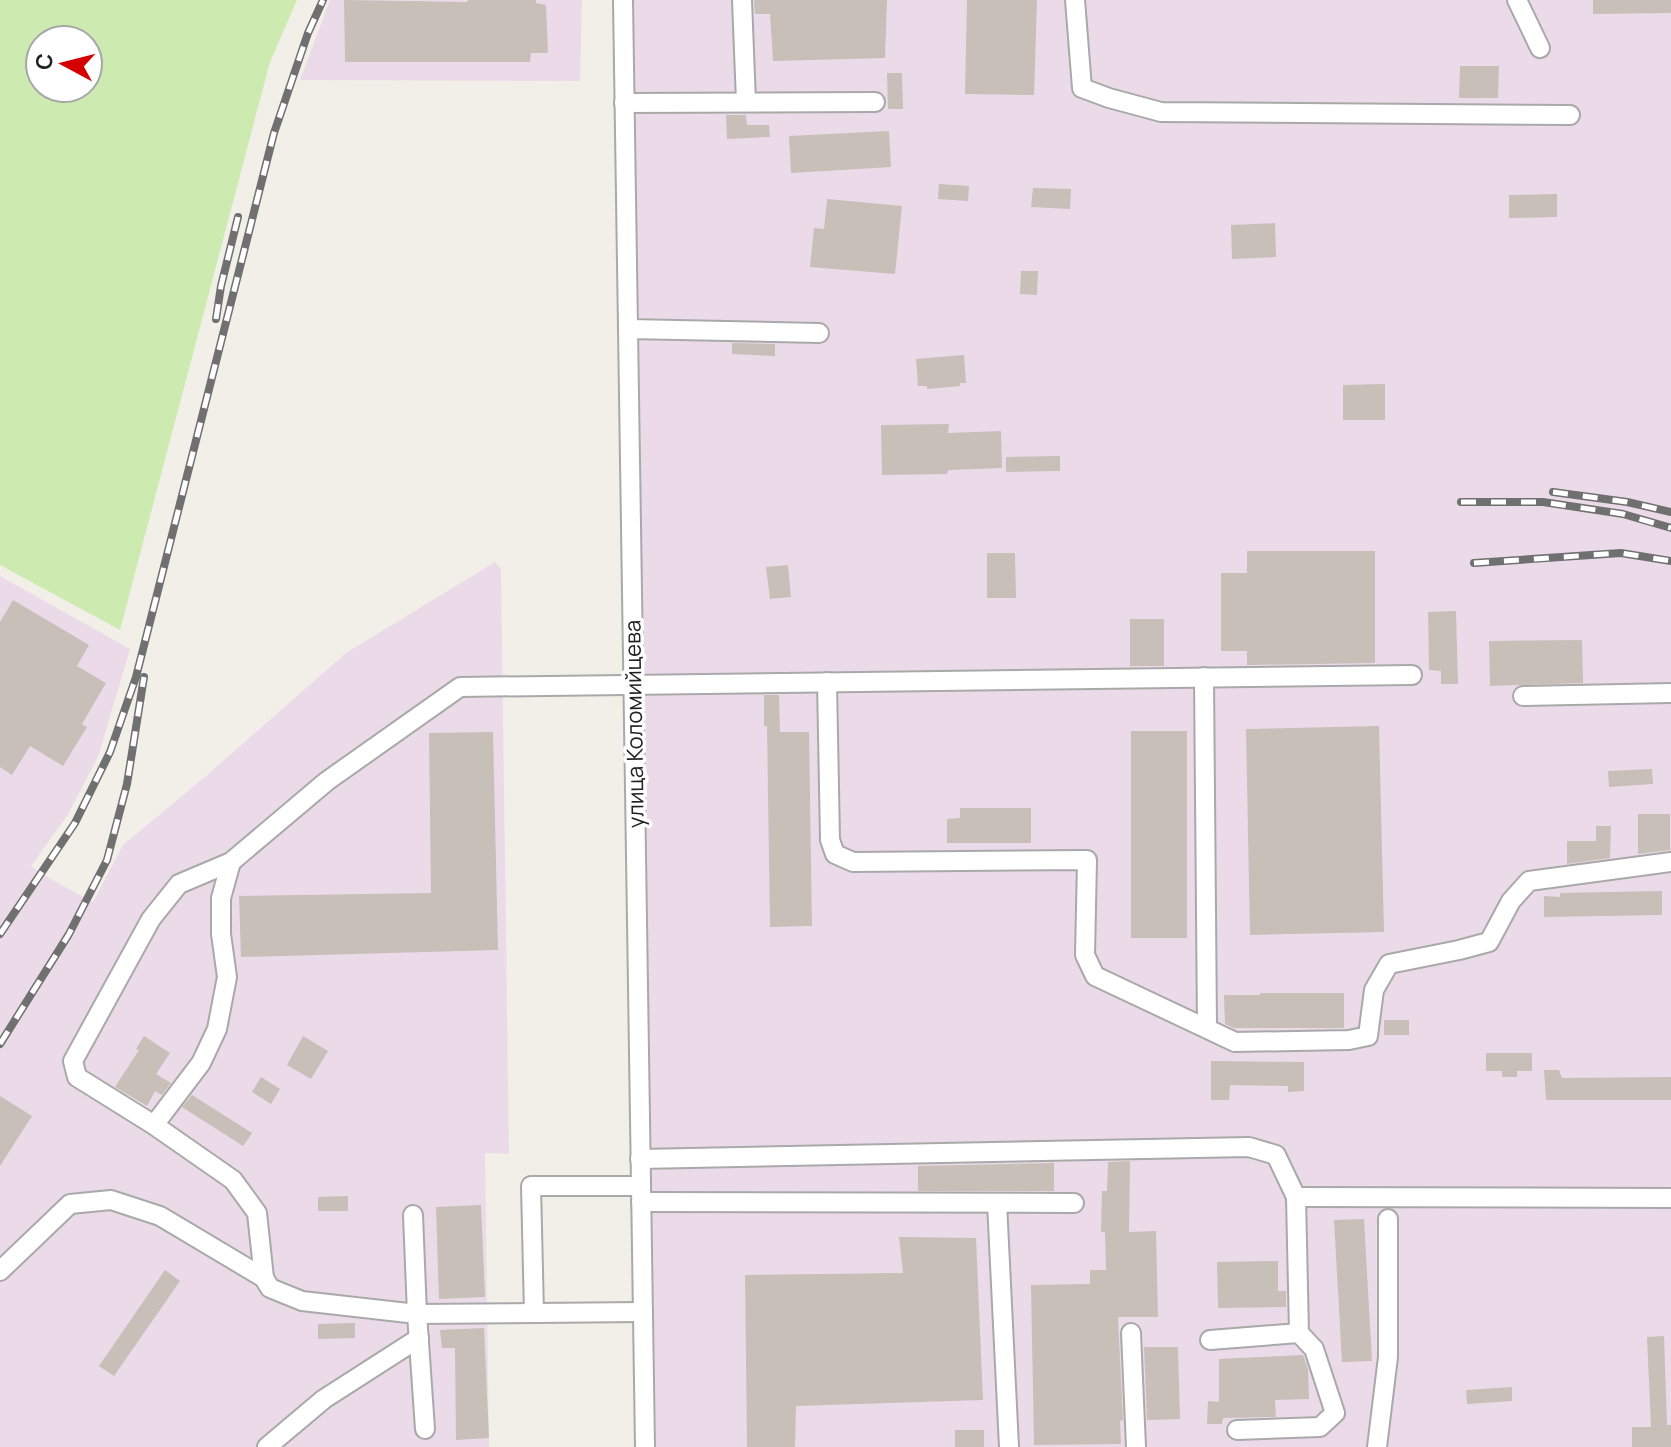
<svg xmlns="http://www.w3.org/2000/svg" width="1671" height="1447" font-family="Manrope,sans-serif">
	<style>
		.industrial { fill: #ebdbe8 }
		.grass { fill: #cdebb0; fill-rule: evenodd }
		.building { fill: #c7bfb8 }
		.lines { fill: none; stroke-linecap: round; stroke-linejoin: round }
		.minor-casing { stroke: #a9a9a9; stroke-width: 22 }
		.minor { stroke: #fff; stroke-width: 18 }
		.rail-casing { stroke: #707070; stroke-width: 8 }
		.rail { stroke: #fff; stroke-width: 5; stroke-dasharray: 15; stroke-linecap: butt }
		.labels { text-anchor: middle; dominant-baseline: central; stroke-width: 7; stroke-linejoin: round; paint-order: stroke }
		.street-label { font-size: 22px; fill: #222; stroke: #fff }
	</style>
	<rect width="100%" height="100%" fill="#f2efe9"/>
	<g class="industrial">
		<polygon points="330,0 582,0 580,81 300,80"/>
		<polygon points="632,0 1671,0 1671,1447 656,1447"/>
		<polygon points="495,562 501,569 509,1154 485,1153 489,1447 0,1447 0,576 130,649 98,757 67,816 31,866 45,876 93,902 123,845 206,776 346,653"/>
	</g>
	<path class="grass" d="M0,0h297l-27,62 -150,568 -120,-65zM40,40h48v48h-48z"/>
	<g class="building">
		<polygon points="344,0 467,2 468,0 536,0 536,3 546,5 548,53 531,53 530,62 345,62"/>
		<polygon points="754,0 887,0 885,58 773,61 770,14 755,14"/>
		<polygon points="967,0 1037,0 1034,95 965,94"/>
		<polygon points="1593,0 1671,0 1671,13 1593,14"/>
		<polygon points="1460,66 1499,66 1498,98 1459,98"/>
		<polygon points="887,73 902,73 903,109 888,109"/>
		<polygon points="726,115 746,115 747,125 769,125 770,137 727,139"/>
		<polygon points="889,131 891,167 791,173 789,136"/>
		<polygon points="939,184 969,186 968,201 938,199"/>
		<polygon points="1033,188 1071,189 1070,209 1031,207"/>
		<polygon points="1557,194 1557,217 1509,218 1509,195"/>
		<polygon points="827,199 902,206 895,274 810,267 814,228 824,229"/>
		<polygon points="1275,223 1276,257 1232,259 1231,225"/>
		<polygon points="1021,271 1038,271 1037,295 1020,294"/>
		<polygon points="732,343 775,344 775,356 732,354"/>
		<polygon points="964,355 966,383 960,383 960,386 927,389 927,386 918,386 916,359"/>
		<polygon points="1385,384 1385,420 1343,420 1343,385"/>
		<polygon points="949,424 948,433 1001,431 1002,468 948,470 947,474 882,475 881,425"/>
		<polygon points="1060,456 1060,471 1006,472 1006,457"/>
		<polygon points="1247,551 1375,551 1375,663 1247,665 1247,651 1221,651 1221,573 1247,573"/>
		<polygon points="987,553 1015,553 1016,598 987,598"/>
		<polygon points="788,565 791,597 770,599 766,567"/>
		<polygon points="13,600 89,645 77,666 106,683 82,724 87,727 63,766 30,746 12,775 0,767 0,622"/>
		<polygon points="1456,611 1458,684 1441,684 1441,671 1429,670 1428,612"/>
		<rect x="1130" y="619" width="34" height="47"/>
		<polygon points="1582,640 1583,683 1490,686 1489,641"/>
		<polygon points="764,695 779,695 780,732 809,732 812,926 770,927 767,726 764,726"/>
		<polygon points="1379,726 1384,932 1250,935 1246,729"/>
		<rect x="1131" y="731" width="56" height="207"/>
		<polygon points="493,732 498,950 241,957 239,896 431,893 429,733"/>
		<polygon points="1652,769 1653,784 1609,787 1608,771"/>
		<polygon points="960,808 1031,808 1031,843 947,843 947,819 960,818"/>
		<polygon points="1638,814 1670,814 1670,850 1638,854"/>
		<polygon points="1596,826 1611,826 1610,858 1567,864 1567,841 1596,841"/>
		<polygon points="1662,891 1662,915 1544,917 1544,896 1560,897 1560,893"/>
		<polygon points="1260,993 1344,993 1344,1028 1234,1028 1225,1024 1224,995 1260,995"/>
		<rect x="1384" y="1020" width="25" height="15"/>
		<polygon points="144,1036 170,1053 156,1074 171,1083 162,1095 155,1091 147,1106 115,1087 139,1050 136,1049"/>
		<polygon points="303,1036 328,1051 311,1079 287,1065"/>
		<polygon points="1486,1053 1532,1053 1532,1071 1517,1071 1517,1077 1502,1077 1502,1071 1486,1071"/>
		<polygon points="1211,1061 1304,1062 1304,1091 1288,1092 1288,1086 1230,1085 1229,1100 1211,1100"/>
		<polygon points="1544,1070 1559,1070 1562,1078 1671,1077 1671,1100 1546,1100"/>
		<polygon points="261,1077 280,1089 271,1104 252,1092"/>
		<polygon points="192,1095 252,1133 243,1146 182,1107"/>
		<polygon points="0,1096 32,1116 0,1166"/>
		<polygon points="1130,1161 1129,1232 1156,1231 1158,1317 1118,1317 1123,1420 1120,1421 1121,1444 1034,1445 1031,1285 1090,1284 1090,1270 1106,1270 1105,1232 1101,1232 1102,1191 1107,1191 1108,1162"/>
		<polygon points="1054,1163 1054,1191 918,1191 918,1166"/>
		<polygon points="348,1196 348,1211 318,1211 318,1197"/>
		<polygon points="481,1205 485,1297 439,1299 436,1207"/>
		<polygon points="1364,1219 1372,1361 1342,1362 1334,1220"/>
		<polygon points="899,1237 976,1238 983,1400 796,1406 795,1447 747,1447 745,1275 903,1273"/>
		<polygon points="1278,1261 1278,1291 1286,1291 1286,1307 1218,1308 1217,1262"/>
		<polygon points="165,1270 180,1281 114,1376 99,1366"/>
		<polygon points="355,1323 355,1338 318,1339 318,1324"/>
		<polygon points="484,1328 489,1438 456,1440 455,1348 442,1348 440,1330"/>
		<polygon points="1664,1336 1667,1425 1671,1425 1671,1447 1632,1447 1632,1427 1651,1427 1647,1337"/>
		<polygon points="1144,1347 1178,1347 1180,1419 1147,1420"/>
		<polygon points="1303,1355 1308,1369 1309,1399 1275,1400 1276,1417 1223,1418 1222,1424 1207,1424 1208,1401 1219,1402 1219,1359"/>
		<polygon points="1512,1387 1512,1401 1467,1404 1466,1390"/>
		<rect x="955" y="1430" width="29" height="17"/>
	</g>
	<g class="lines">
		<defs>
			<g id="minor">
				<polyline points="623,0 645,1447"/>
				<polyline points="742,0 746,102"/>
				<polyline points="1075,0 1082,88 1109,98 1161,112 1570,115"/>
				<polyline points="1517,0 1540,48"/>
				<polyline points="624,103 875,102"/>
				<polyline points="628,329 819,333"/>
				<polyline points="1204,677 1207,1028"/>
				<polyline points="827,682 830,840 835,854 853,862 1087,860 1085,955 1095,976 1235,1042 1349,1040 1368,1036 1374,990 1389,964 1459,950 1489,942 1511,901 1529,881 1671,862"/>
				<polyline points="1523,696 1671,693"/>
				<polyline points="154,1125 201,1063 217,1029 227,977 221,934 221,898 231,862"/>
				<polyline points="640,1159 1249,1147 1276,1155 1296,1197 1299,1333 1210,1340"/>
				<polyline points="1296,1197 1671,1198"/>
				<polyline points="641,1202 1074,1203"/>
				<polyline points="997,1203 1009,1447"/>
				<polyline points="413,1215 417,1314 302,1301 270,1288 264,1278 257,1213 233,1180 154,1125 77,1077 73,1061 151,919 179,884 231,862 327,781 460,687 1412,675"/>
				<polyline points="0,1271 70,1204 111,1200 160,1216 264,1278"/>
				<polyline points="534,1313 531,1186 641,1186"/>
				<polyline points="1131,1333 1136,1447"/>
				<polyline points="425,1429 417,1314 643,1312"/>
				<polyline points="1237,1430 1320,1427 1335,1413 1314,1349 1299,1333"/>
				<polyline points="267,1447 324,1399 419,1338"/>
				<polyline points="1377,1447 1388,1357 1388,1219"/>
			</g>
		</defs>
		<use href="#minor" class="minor-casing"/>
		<use href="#minor" class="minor"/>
		<defs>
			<g id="rail">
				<polyline points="216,319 221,286 238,217"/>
				<polyline points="1553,492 1627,502 1671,512"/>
				<polyline points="1461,502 1543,502 1623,514 1671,528"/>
				<polyline points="1474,563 1621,553 1671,561"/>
				<polyline points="0,934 75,823 110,752 136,677 274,133 308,33 323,0"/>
				<polyline points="0,1044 69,934 107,860 127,784 144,677"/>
			</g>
		</defs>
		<use href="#rail" class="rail-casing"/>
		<use href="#rail" class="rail"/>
	</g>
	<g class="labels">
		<g class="street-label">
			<text transform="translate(634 724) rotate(-91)">улица Коломийцева</text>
		</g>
	</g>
	<g transform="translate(64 64) rotate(277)"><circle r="38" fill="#ffffff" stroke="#a7a7a7" stroke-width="2"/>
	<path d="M0-6L14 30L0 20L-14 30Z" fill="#d40000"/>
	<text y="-12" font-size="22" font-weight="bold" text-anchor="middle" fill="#222222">С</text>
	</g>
</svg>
